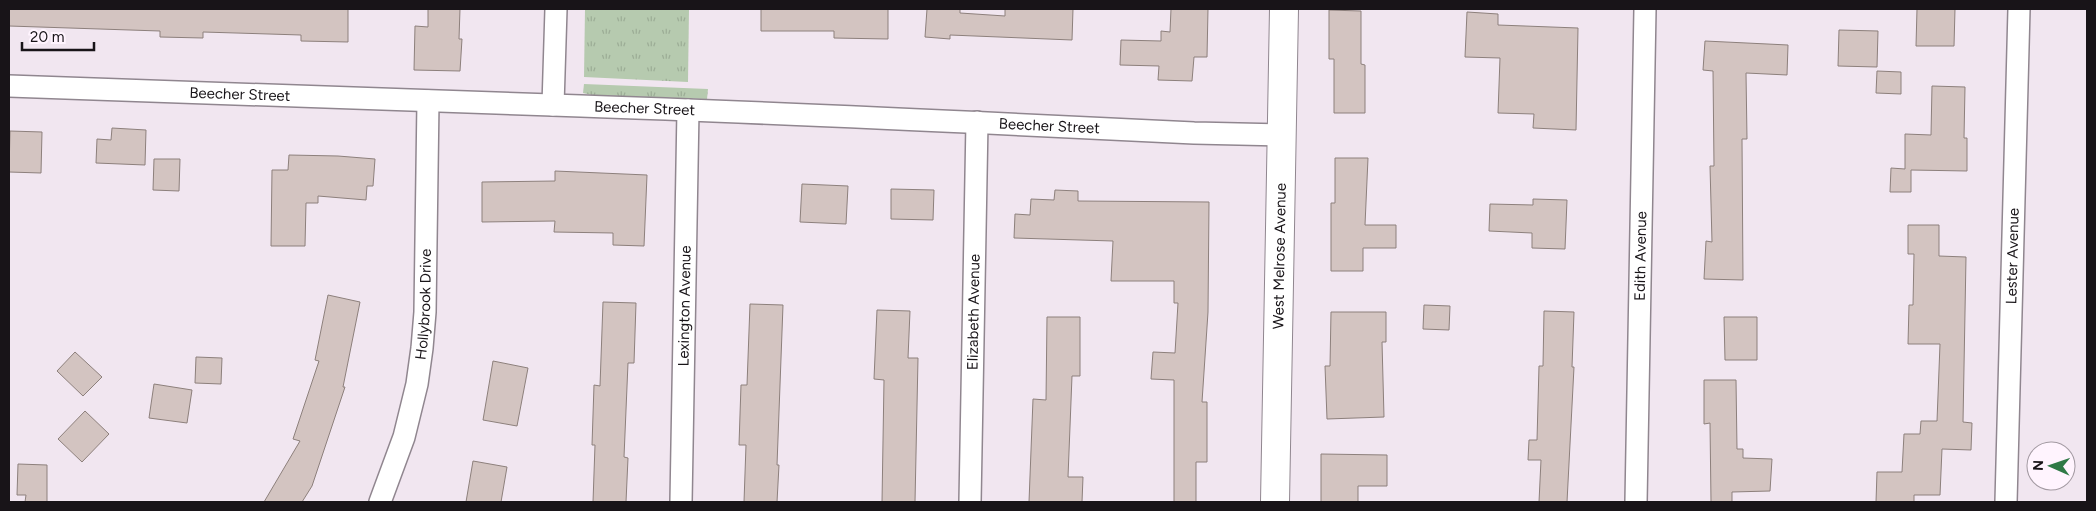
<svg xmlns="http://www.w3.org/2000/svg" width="2096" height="511" font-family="Figtree,sans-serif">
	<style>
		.grass { fill: url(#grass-tufts) }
		.building { fill: #d3c4c1; stroke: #8d807c }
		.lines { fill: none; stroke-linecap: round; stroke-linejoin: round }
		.minor-casing { stroke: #90868f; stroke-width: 24 }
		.tertiary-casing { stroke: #90868f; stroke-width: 30 }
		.minor { stroke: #fff; stroke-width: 21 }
		.tertiary { stroke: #fff; stroke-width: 28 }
		.labels { text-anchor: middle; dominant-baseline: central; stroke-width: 4; stroke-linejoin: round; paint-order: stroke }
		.street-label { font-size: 15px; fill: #181418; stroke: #fff4fe }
	</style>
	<defs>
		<pattern id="grass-tufts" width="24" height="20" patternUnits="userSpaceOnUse" patternTransform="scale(1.25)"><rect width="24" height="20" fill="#b6caaf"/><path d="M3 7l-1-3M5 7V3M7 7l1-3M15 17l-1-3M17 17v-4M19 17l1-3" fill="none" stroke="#9cad96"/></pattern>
	</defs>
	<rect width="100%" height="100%" fill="#f1e6f0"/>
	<g class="grass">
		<polygon points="585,9 689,9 688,82 584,77"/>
		<polygon points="584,84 708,89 707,99 592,95 583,93"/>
	</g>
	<g class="building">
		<polygon points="9,9 348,9 348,42 301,41 301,35 203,32 203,38 160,37 160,31 9,26"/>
		<polygon points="428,9 460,9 459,39 462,39 460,71 414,70 415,26 428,27"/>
		<polygon points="761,9 888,9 888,39 834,38 834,31 761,31"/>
		<polygon points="927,9 960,9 960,13 1005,16 1005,9 1073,9 1072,40 950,35 950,39 925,37"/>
		<polygon points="1171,9 1208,9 1207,57 1194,57 1192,81 1158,80 1159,66 1120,65 1121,40 1161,41 1161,31 1170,32"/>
		<polygon points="1917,9 1955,9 1954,46 1916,46"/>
		<polygon points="1329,10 1361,11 1361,64 1365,65 1365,113 1334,113 1334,59 1329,59"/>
		<polygon points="1467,12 1498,14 1498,25 1578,28 1576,130 1533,128 1534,114 1498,113 1500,58 1465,57"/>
		<polygon points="1839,30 1878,31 1877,67 1838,66"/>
		<polygon points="1705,41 1788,45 1787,75 1746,73 1747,139 1742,139 1743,280 1704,279 1706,241 1712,242 1710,166 1714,166 1713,71 1703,70"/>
		<polygon points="1877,71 1901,72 1901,94 1876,93"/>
		<polygon points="1932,86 1965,87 1964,138 1967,138 1967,171 1911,170 1911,192 1890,192 1891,168 1905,169 1905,134 1931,135"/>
		<polygon points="112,128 146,130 145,165 96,163 97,139 111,140"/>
		<polygon points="10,131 42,132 41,173 9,172"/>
		<polygon points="289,155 338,156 375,159 373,186 367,186 366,200 318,196 318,203 306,203 305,246 271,246 272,170 288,170"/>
		<polygon points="1335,158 1368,158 1365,225 1396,225 1396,248 1363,248 1363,271 1331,271 1331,203 1335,203"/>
		<polygon points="154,159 180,159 179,191 153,190"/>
		<polygon points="555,171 647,175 644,246 613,245 613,233 554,232 555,221 482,222 482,182 555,181"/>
		<polygon points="802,184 848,186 846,224 800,222"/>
		<polygon points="891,189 934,190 933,220 891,219"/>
		<polygon points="1055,190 1078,191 1078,201 1209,202 1208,312 1202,402 1207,402 1207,462 1196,462 1196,502 1174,502 1174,380 1151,379 1153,352 1175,353 1178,303 1174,303 1174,281 1111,281 1113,241 1014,238 1015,214 1030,215 1031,199 1054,200"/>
		<polygon points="1533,199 1567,200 1565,249 1532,248 1532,233 1489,231 1490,204 1533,205"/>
		<polygon points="1908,225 1939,225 1939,256 1966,257 1963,422 1972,423 1971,450 1942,449 1940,495 1914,495 1914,502 1876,502 1877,472 1902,472 1904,434 1920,434 1921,421 1937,421 1940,344 1908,344 1909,305 1913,305 1914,254 1908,254"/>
		<polygon points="328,295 360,302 343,387 345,387 312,486 302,502 264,502 300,441 293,439 319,361 315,360"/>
		<polygon points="603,302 636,303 634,363 628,363 624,457 628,458 626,502 593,502 595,445 592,445 594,385 600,386"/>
		<polygon points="750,304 783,305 777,465 779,465 777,502 744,502 746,445 739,445 741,385 747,385"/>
		<polygon points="1424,305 1450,306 1449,330 1423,329"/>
		<polygon points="877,310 910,311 908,358 918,358 915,502 882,502 884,380 874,379"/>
		<polygon points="1544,311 1574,312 1572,367 1574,367 1567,502 1539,502 1541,460 1528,460 1529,440 1537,440 1539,366 1543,366"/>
		<polygon points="1331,312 1386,312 1386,342 1382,342 1384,417 1327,419 1325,366 1330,366"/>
		<polygon points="1047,317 1080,317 1080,376 1072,376 1068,477 1083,477 1082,502 1029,502 1033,399 1046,400"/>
		<polygon points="1724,317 1757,317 1757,360 1725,360"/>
		<polygon points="75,352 102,377 83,396 57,371"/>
		<polygon points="196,357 222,358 221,384 195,383"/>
		<polygon points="493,361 528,368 517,426 483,420"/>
		<polygon points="1704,380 1736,380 1737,449 1743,449 1743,458 1772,459 1770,491 1732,492 1732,502 1711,502 1710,423 1704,424"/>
		<polygon points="154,384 192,390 187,423 149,418"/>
		<polygon points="85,411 109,434 82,462 58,439"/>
		<polygon points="1321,454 1387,455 1387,486 1358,486 1358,502 1321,502"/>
		<polygon points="473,461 507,467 501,502 466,502"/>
		<polygon points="18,464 47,465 47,502 25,502 26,495 17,495"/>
	</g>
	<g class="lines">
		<defs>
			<g id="minor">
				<path id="s1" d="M9,86c190,8 381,12 572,20 204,7 409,17 613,27l88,2"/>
				<polyline points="553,105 556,9"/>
				<path id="s2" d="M380,502l24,-65 13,-53 5,-36 3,-36 3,-211"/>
				<path id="s3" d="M681,502l7,-392"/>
				<path id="s4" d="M970,502l7,-380"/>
				<path id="s5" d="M1636,502l9,-493"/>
				<path id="s6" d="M2006,502l13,-493"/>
			</g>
			<g id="tertiary">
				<path id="s7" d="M1275,502l9,-493"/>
			</g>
		</defs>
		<use href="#minor" class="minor-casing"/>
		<use href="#tertiary" class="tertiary-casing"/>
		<use href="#minor" class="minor"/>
		<use href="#tertiary" class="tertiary"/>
	</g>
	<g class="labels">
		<g class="street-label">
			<text stroke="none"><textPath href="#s1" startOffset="231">Beecher Street</textPath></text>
			<text stroke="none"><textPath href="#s1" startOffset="636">Beecher Street</textPath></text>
			<text stroke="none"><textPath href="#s1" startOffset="1041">Beecher Street</textPath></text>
			<text stroke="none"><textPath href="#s7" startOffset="246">West Melrose Avenue</textPath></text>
			<text stroke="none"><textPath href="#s5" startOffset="246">Edith Avenue</textPath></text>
			<text stroke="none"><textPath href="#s6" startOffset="246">Lester Avenue</textPath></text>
			<text stroke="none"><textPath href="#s2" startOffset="204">Hollybrook Drive</textPath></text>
			<text stroke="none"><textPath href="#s3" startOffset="196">Lexington Avenue</textPath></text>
			<text stroke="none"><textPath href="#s4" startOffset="190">Elizabeth Avenue</textPath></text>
		</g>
	</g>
	<rect width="2096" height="511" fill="none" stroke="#181418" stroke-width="20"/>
	<g transform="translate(2051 466) rotate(272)"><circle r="24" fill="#fff4fe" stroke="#a39aa2"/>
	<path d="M0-4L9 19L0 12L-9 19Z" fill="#2f7946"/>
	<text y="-8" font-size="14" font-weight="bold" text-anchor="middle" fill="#181418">N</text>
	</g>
	<path d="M22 42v8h72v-8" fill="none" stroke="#181418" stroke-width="2.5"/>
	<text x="30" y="42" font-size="15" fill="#181418" stroke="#fff4fe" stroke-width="4" paint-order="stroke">20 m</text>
</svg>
